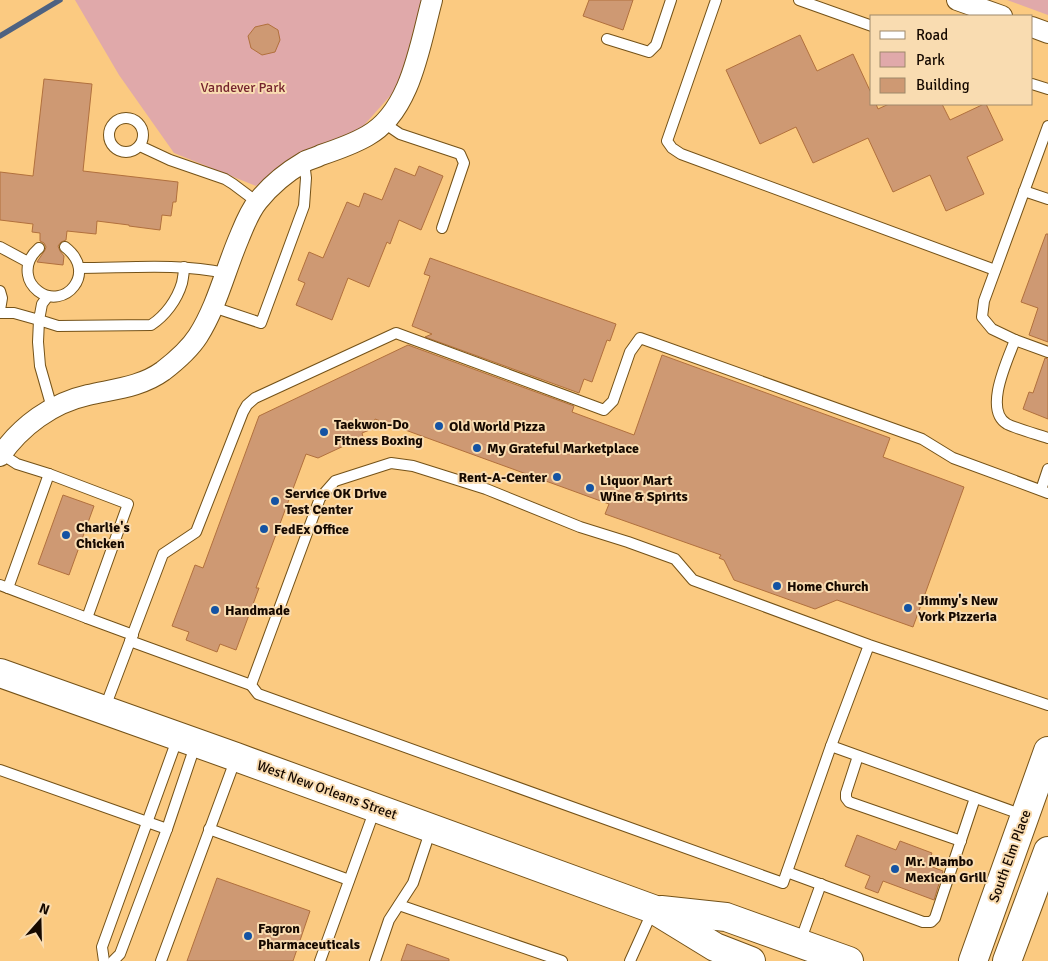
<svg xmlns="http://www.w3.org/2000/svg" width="1048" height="961" font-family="Signika,sans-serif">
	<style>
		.green { fill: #e0a9aa }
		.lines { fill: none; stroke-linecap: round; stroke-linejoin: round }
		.stream { stroke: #4e6281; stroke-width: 5.5 }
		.building { fill: #ce9973; stroke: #b1703d }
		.service-casing { stroke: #745218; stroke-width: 12 }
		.minor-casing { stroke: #745218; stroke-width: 22 }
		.secondary-casing { stroke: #745218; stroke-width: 30 }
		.primary-casing { stroke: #745218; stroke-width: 30 }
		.service { stroke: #fff; stroke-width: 10 }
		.minor { stroke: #fff; stroke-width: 20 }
		.secondary { stroke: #fff; stroke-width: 28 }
		.primary { stroke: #fff; stroke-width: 28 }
		.poi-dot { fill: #1453a3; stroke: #f9dcb1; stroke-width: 2 }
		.labels { text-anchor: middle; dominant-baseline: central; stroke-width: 4; stroke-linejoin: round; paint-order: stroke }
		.park-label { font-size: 14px; fill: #75242e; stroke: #f9dcb1 }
		.poi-label { font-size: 14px; font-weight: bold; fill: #160900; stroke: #f9dcb1; text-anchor: start }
		.street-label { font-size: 14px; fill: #160900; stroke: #f9dcb1 }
	</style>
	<rect width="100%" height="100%" fill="#fbca81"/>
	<g class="green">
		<polygon points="75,0 422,0 398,87 358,132 293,158 256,186 174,153 119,75"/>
		<polygon points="1007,0 1048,0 1048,15"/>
	</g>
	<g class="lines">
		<polyline class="stream" points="0,36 60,0"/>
	</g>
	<g class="building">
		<polygon points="589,0 633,0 623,30 583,16"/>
		<polygon points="268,24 278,30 280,40 275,52 262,55 251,48 248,36 255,27"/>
		<polygon points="800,35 817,71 853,54 872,95 872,104 876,104 878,109 889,104 942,104 950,120 984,104 986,104 1003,140 967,157 984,194 946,211 930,175 893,192 868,138 813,163 796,127 760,144 726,70"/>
		<polygon points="44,79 92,84 83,171 178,182 176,202 173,202 171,216 162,215 160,230 129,226 129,225 97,221 96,234 67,231 66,240 61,242 58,246 60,251 64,256 63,265 37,262 45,250 46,247 44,243 40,241 40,233 32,232 33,224 0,220 0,172 33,176"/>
		<polygon points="419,166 443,176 421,230 399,220 390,244 387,242 369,287 348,278 332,320 296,305 305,283 298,280 309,252 323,258 347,202 359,207 364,193 382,200 395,168 415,176"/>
		<polygon points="1046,234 1048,234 1048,342 1029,335 1038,308 1021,302"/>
		<polygon points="430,258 616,324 610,341 607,340 592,382 584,379 579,393 425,337 432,334 412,326 430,276 424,274"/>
		<polygon points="408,345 574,406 572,412 634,435 662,355 890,438 883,457 964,487 913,627 837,600 815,609 734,580 724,560 719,558 721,555 605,514 609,504 375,419 372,429 362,433 363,437 318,458 306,454 256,588 259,588 236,650 220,644 217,652 186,640 189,632 172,626 195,565 203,568 259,416"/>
		<polygon points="1045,358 1048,359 1048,419 1023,409 1029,392 1033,393"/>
		<polygon points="63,495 94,506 69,575 38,564"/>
		<polygon points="857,835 896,850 900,841 932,853 927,865 943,871 934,900 883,881 878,893 865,888 870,876 845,866"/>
		<polygon points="217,878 310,911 293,961 187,961"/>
		<polygon points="407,944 449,959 449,961 401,961"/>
	</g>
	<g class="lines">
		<defs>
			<g id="service">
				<polyline points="716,0 667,141 672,148 681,154 995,270"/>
				<polyline points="799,0 872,26"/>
				<polyline points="607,39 649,52 656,45 671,0"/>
				<polyline points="1032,84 1048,89"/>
				<circle cx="126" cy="135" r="17"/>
				<polyline points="384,123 400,134 460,154 464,163 442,228"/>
				<polyline points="1048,126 984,301 982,317 992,329 1015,340 1048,352"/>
				<polyline points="140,146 170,160 225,179 233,184 257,202"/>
				<polyline points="1024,191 1048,199"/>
				<polyline points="0,247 28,262"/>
				<path d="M39,248c-8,7 -13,16 -11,27 1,7 5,12 10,16 26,20 61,-18 27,-44"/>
				<path d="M79,268c49,0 99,-5 146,5"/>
				<polyline points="0,291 2,298 0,310"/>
				<polyline points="213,307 261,323 304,206 306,178 304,162"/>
				<polyline points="0,313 14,313 39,320 42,304 48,296"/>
				<path d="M1015,340c-7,19 -32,70 -8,84 10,5 29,10 41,14"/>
				<path d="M52,408l-12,-42 -2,-24 1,-22 19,6 93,-1c14,-9 26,-25 31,-42 1,-5 2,-11 2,-16"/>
				<polyline points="0,453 17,464 49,474 128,504 87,618 0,585"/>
				<polyline points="1041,490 1048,469"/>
				<polyline points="8,588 49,474"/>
				<polyline points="87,618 133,635"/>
				<polyline points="130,641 251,685"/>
				<polyline points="869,645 831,746 783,883 258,694 251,685 320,498 335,481 391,463 413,466 486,489 580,527 628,542 675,559 693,580 869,645 1048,705"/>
				<polyline points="104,710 163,554 196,532 243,412 247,405 255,398 396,333 604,410 613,401 630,352 640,338 922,439 953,458 1048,493"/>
				<polyline points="831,746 1023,815"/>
				<polyline points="858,756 846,793 846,798 849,802 961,841"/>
				<polyline points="0,770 167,829"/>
				<polyline points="209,829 349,880"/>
				<polyline points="787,872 923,922 931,922 935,918 975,798"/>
				<polyline points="399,905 562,961"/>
				<polyline points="800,942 821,884"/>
				<polyline points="104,961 102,947 178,737"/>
				<polyline points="113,961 120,954 167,829 196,743"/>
				<polyline points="161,961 236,758"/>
				<polyline points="320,961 375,809"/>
				<polyline points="375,961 389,920 413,883 431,829"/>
				<polyline points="630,961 653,910"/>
			</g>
			<g id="minor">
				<polyline points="957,0 1002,16"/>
				<polyline points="1032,27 1048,33"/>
				<path d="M0,456c21,-30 52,-53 88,-61 26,-6 53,-8 75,-24 13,-10 26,-21 35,-35 19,-30 27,-65 41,-98 5,-12 10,-26 19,-37 12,-15 29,-29 46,-39 5,-3 12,-4 17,-7 15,-5 32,-11 46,-19 44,-24 53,-92 65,-136"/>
			</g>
			<g id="secondary">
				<polyline points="0,673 236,757 653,909 715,947 751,961"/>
				<polyline points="661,910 726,917 849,961"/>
			</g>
			<g id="primary">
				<polyline points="973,961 1048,751"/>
				<polyline points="1007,961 1048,851"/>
			</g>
		</defs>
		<use href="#service" class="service-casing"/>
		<use href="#minor" class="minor-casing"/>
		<use href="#secondary" class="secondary-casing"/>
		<use href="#primary" class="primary-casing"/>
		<use href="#service" class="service"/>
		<use href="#minor" class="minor"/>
		<use href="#secondary" class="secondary"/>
		<use href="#primary" class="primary"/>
	</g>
	<g class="poi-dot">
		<circle cx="439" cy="426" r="5"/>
		<circle cx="324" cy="432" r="5"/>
		<circle cx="477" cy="448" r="5"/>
		<circle cx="557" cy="477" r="5"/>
		<circle cx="590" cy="488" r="5"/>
		<circle cx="275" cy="501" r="5"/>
		<circle cx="264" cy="529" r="5"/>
		<circle cx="66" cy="535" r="5"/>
		<circle cx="777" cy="586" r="5"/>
		<circle cx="908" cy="608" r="5"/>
		<circle cx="215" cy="610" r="5"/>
		<circle cx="895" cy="869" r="5"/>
		<circle cx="248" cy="936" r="5"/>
	</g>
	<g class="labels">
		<g class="park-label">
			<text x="243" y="87">Vandever Park</text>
		</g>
		<g class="poi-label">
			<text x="334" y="424">Taekwon-Do<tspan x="334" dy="16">Fitness Boxing</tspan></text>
			<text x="449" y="426">Old World Pizza</text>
			<text x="487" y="448">My Grateful Marketplace</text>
			<text x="547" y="477" text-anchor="end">Rent-A-Center</text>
			<text x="600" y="480">Liquor Mart<tspan x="600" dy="16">Wine &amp; Spirits</tspan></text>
			<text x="285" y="493">Service OK Drive<tspan x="285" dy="16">Test Center</tspan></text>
			<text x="76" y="527">Charlie's<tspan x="76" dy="16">Chicken</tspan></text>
			<text x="274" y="529">FedEx Office</text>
			<text x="787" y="586">Home Church</text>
			<text x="918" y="600">Jimmy's New<tspan x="918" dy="16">York Pizzeria</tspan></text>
			<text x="225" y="610">Handmade</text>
			<text x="905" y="861">Mr. Mambo<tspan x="905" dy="16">Mexican Grill</tspan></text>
			<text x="258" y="928">Fagron<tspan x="258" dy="16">Pharmaceuticals</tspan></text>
		</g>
		<g class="street-label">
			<text transform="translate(327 790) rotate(20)">West New Orleans Street</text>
			<text transform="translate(1010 856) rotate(-70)">South Elm Place</text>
		</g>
	</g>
	<rect x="870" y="15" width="162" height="90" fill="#f9dcb1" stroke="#9e886a"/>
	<rect x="880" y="31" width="25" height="8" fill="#ffffff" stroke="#9e886a"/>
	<text x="916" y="40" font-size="15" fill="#160900">Road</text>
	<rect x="880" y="52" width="25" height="15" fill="#e0a9aa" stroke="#9e886a"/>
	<text x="916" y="65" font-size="15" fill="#160900">Park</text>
	<rect x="880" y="78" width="25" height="15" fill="#ce9973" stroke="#9e886a"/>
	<text x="916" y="90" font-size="15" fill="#160900">Building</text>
	<g transform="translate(40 921) rotate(20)" stroke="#f9dcb1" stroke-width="4" paint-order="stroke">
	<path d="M0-4L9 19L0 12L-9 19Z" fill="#160900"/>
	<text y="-8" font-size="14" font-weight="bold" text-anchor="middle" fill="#160900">N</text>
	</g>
</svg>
